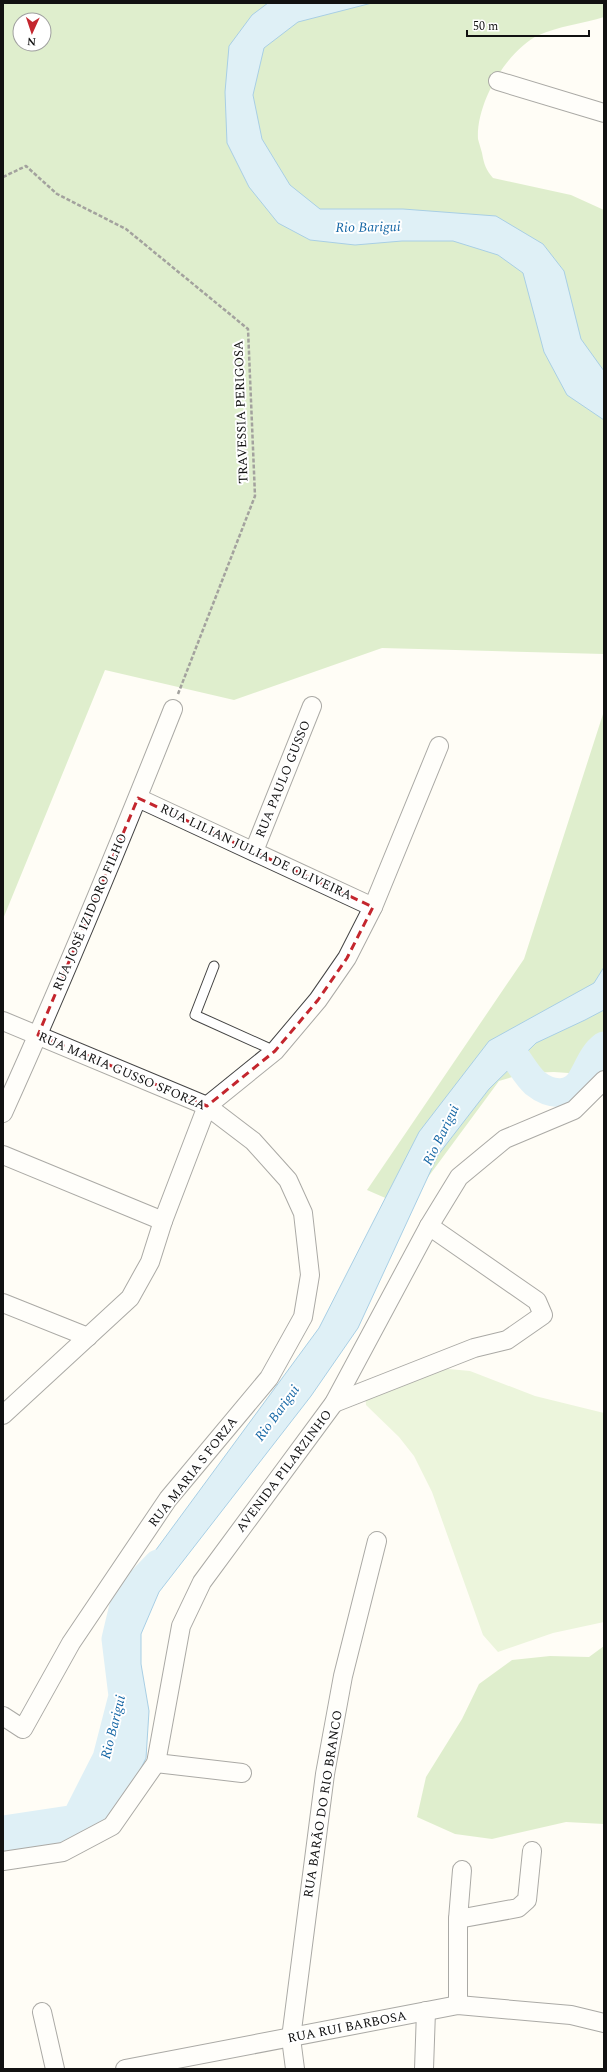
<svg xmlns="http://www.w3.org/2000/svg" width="607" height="2072" font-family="Spectral,serif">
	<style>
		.green { fill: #d5ebbd }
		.forest { fill: #b9dc9c; fill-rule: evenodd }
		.water { fill: #b9e0f7; stroke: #3f96cf }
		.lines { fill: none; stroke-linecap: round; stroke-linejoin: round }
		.river { stroke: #b9e0f7; stroke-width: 29 }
		.service-casing { stroke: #444; stroke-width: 11 }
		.minor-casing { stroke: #444; stroke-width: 20 }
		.path { stroke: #333; stroke-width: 2.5; stroke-dasharray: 4 2; stroke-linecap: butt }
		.service { stroke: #fff; stroke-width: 9 }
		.minor { stroke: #fff; stroke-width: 18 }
		.marked { fill: none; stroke: #c4262e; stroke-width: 3; stroke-dasharray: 8 5; stroke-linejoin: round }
		.labels { text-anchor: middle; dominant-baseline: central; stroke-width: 4; stroke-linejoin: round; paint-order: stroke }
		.street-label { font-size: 13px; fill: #111; stroke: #fff }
		.water-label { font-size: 14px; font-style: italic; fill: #1768a6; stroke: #fff }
	</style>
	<rect width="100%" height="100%" fill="#fffdf5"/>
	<polygon class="green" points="427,1367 470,1371 535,1396 604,1413 604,1622 553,1633 498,1652 483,1635 432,1492 414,1456 399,1437 366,1405 364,1383"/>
	<g class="forest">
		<path d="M3,3h601v14c-19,6 -48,10 -65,18 -32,15 -63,68 -61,104 1,4 3,10 4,14 2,11 4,17 11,25l78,17 33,15v444l-222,-6 -148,52 -129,-30 -102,249zM20,20h24v24h-24z"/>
		<polygon points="604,711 604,1080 583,1074 554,1072 526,1073 499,1081 406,1207 367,1190 524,959"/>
		<polygon points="604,1646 604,1824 566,1822 492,1839 455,1834 417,1817 426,1777 462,1719 479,1684 512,1660 550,1656 589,1657"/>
	</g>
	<g class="water">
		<polygon points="268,3 372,3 298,22 264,48 253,95 262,139 290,185 320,209 403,209 496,216 543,244 564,271 581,339 604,371 604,420 567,395 544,352 523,273 498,255 453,241 402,241 355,245 310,240 278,223 249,187 227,143 225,92 229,46 252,15"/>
		<polygon points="604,967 604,1010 585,1020 536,1043 489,1089 438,1155 358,1328 311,1396 159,1592 141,1634 141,1664 149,1711 146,1758 126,1799 101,1826 64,1844 3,1852 3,1821 46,1818 81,1809 109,1766 130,1702 119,1626 136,1577 319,1328 419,1132 489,1041 594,983"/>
	</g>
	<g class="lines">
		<g class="river">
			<path d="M513,1054c7,9 14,22 22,29 16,13 37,14 47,-4 7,-12 11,-25 22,-33"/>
			<polyline points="3,1830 76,1819 107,1758 123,1696 116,1639 126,1597 158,1564"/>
		</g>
		<defs>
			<polyline id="service" points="214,966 195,1015 275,1051"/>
			<g id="minor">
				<polyline points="498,81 604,113"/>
				<polyline points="138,798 373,907"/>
				<polyline points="254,851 312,706"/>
				<polyline points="3,1021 207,1106 253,1141 288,1180 303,1213 310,1275 303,1317 269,1378 168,1499 71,1643 23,1729 3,1716"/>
				<path d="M3,1113c60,-133 116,-268 170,-404"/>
				<polyline points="3,1155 163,1221"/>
				<polyline points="3,1303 88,1337"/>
				<polyline points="334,1403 474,1348 507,1340 543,1315 537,1301 429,1226"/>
				<polyline points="3,1415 130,1298 150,1262 163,1221 207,1106 275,1051 318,1000 347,958 373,907 439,746"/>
				<polyline points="156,1763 242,1773"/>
				<polyline points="3,1861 63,1852 112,1826 156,1763 181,1626 202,1582 334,1403 429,1226 459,1177 505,1139 574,1110 604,1080"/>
				<polyline points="458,1919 518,1908 527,1900 532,1851"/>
				<polyline points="458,2005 458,1919 462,1870"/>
				<polyline points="42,2012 55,2069"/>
				<polyline points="125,2069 458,2005 571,2015 604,2023"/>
				<polyline points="295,2069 291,2038 325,1774 343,1676 377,1541"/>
				<polyline points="424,2069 426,2011"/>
			</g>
		</defs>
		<use href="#service" class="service-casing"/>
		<use href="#minor" class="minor-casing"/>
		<polyline class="path" points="3,177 26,166 57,194 126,229 248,329 255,496 178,694"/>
		<use href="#service" class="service"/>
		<use href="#minor" class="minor"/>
	</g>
	<path d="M0 0H607V2072H0ZM138,798l235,109 -26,51 -29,42 -43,51 -68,55 -169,-71z" fill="#fffdf5" fill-opacity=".55" fill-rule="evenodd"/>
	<path class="marked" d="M138,798l235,109 -26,51 -29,42 -43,51 -68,55 -169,-71z"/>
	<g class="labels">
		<g class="street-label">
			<text transform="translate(241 412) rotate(-92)">TRAVESSIA PERIGOSA</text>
			<text transform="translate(283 779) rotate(-68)">RUA PAULO GUSSO</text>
			<text transform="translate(256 852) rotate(25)">RUA LILIAN JULIA DE OLIVEIRA</text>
			<text transform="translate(90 912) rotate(-67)">RUA JOSÉ IZIDORO FILHO</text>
			<text transform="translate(122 1071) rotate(23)">RUA MARIA GUSSO SFORZA</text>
			<text transform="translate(284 1471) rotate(-53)">AVENIDA PILARZINHO</text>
			<text transform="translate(193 1472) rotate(-52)">RUA MARIA S FORZA</text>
			<text transform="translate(323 1804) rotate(-81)">RUA BARÃO DO RIO BRANCO</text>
			<text transform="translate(347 2027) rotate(-11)">RUA RUI BARBOSA</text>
		</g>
		<g class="water-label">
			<text transform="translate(368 227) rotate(-1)">Rio Barigui</text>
			<text transform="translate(441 1135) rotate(-64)">Rio Barigui</text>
			<text transform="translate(277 1413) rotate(-54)">Rio Barigui</text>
			<text transform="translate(113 1727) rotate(-76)">Rio Barigui</text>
		</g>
	</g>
	<rect width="607" height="2072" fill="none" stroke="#111111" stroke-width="8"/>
	<g transform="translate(32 32) rotate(183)"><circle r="19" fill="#ffffff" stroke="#a0a0a0"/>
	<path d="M0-3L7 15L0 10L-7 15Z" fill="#c4262e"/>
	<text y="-6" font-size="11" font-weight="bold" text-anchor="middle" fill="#111111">N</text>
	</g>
	<path d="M467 30v6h122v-6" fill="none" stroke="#111111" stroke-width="2"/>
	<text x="473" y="30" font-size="12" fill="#111111" stroke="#ffffff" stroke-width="3" paint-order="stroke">50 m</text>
</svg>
